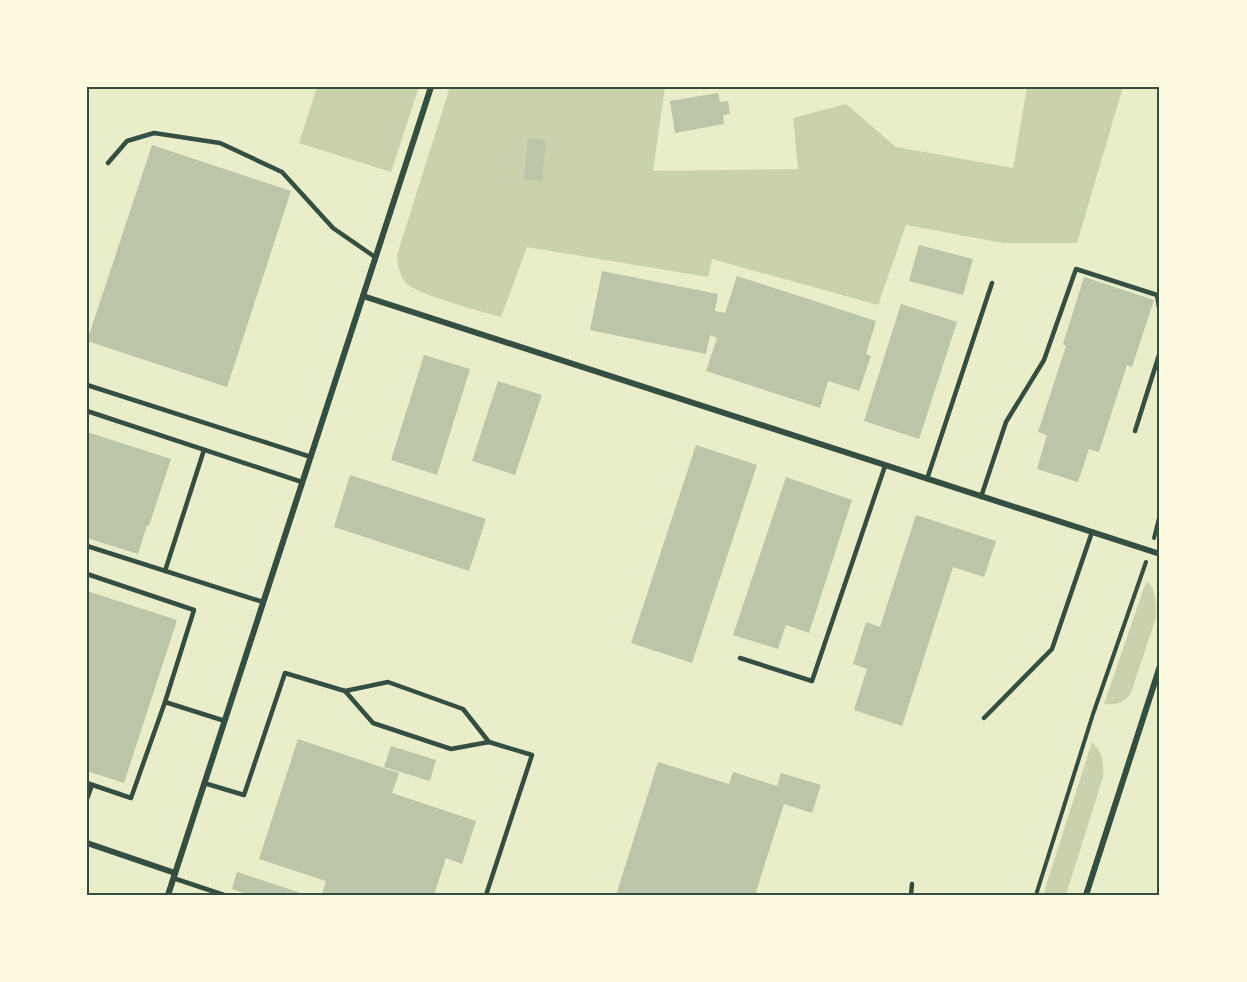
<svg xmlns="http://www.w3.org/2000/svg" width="1247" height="982" font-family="'Source Serif 4',serif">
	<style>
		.green { fill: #cad2ad }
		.building { fill: #bcc5a7 }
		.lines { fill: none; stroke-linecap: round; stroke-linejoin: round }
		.path { stroke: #344e41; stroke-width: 4 }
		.service { stroke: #344e41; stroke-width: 4.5 }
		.minor { stroke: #344e41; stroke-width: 6 }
		.neatline { fill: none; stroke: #344e41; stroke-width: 2 }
	</style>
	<rect width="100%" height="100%" fill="#e9edc9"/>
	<g class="green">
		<polygon points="317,87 419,87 391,172 299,143"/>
		<path d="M450,87h215l-12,84 145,-2 -5,-51 53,-14 50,43 117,21 14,-81h96l-46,156h-74l-97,-18 -28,80 -166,-46 -4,18 -181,-30 -26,70c-18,-5 -87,-23 -96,-35 -6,-8 -7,-17 -8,-27z"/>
		<path d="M1146,582l4,2c6,11 6,21 6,33l-25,76c-7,10 -15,12 -27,11z"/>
		<path d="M1092,742c10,11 12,20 11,35l-37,118h-23z"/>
	</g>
	<g class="building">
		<polygon points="718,93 720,102 728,101 730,114 723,115 724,124 675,133 670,101"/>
		<polygon points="528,138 546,140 542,181 524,180"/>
		<polygon points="152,145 291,191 227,387 87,341"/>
		<polygon points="919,245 973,259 963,295 909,281"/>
		<polygon points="602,271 718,294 715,311 725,313 737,276 876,321 866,354 871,356 859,391 828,381 820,408 706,371 717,338 710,335 706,354 590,330"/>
		<polygon points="1084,277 1154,300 1132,367 1127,365 1099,452 1089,449 1078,482 1037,469 1047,435 1038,432 1066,346 1063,344"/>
		<polygon points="901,304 957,322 919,439 864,421"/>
		<polygon points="424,355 470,369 437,475 391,460"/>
		<polygon points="498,381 542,395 515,475 472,461"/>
		<polygon points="87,432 171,459 149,526 147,525 138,554 87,538"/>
		<polygon points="696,445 757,465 692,663 631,643"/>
		<polygon points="350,475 486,519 469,571 334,527"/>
		<polygon points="786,477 852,500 809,633 786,625 778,649 733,635"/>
		<polygon points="916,515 996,541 984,577 953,567 902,726 854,710 867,669 853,664 866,622 880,627"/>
		<polygon points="87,591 177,620 124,783 87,771"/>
		<polygon points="298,739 399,773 392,793 476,821 462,864 446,858 434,895 324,895 322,894 326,881 259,859"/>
		<polygon points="391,746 436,760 430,781 384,767"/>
		<polygon points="658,762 729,784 733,772 777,786 781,773 821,785 812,813 784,804 755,895 616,895"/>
		<polygon points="237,872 307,895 249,895 232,889"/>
	</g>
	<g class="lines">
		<g class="path">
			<polyline points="1154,538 1160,514"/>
			<polyline points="1036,895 1093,714 1146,562"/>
		</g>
		<g class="service">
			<polyline points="108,163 127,141 154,133 220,143 282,172 333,228 375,257"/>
			<polyline points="87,385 311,457"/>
			<polyline points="87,411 302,482"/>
			<polyline points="1135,431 1160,352"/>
			<polyline points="927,479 992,283"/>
			<polyline points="981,497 1006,422 1044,360 1076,269 1157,295 1160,313"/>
			<polyline points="87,546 263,602"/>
			<polyline points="165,571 204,450"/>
			<polyline points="87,574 194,610 165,702 225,721"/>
			<polyline points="740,658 812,681 885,466"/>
			<polyline points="984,718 1052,649 1092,532"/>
			<polyline points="87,783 131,798 165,702"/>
			<polyline points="204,783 244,795 285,673 345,691 388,682 463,709 489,742 451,749 373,723 345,691"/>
			<polyline points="87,799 92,785"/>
			<polyline points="173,878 224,895"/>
			<polyline points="486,895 532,755 489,742"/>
			<polyline points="911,895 912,884"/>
		</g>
		<g class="minor">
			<polyline points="363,296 1160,554"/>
			<polyline points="87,843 175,873"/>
			<polyline points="168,895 431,87"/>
			<polyline points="1086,895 1160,666"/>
		</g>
	</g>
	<rect width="1247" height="982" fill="none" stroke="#fefae0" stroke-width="177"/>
	<rect x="88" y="88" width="1070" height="806" class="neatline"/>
</svg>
